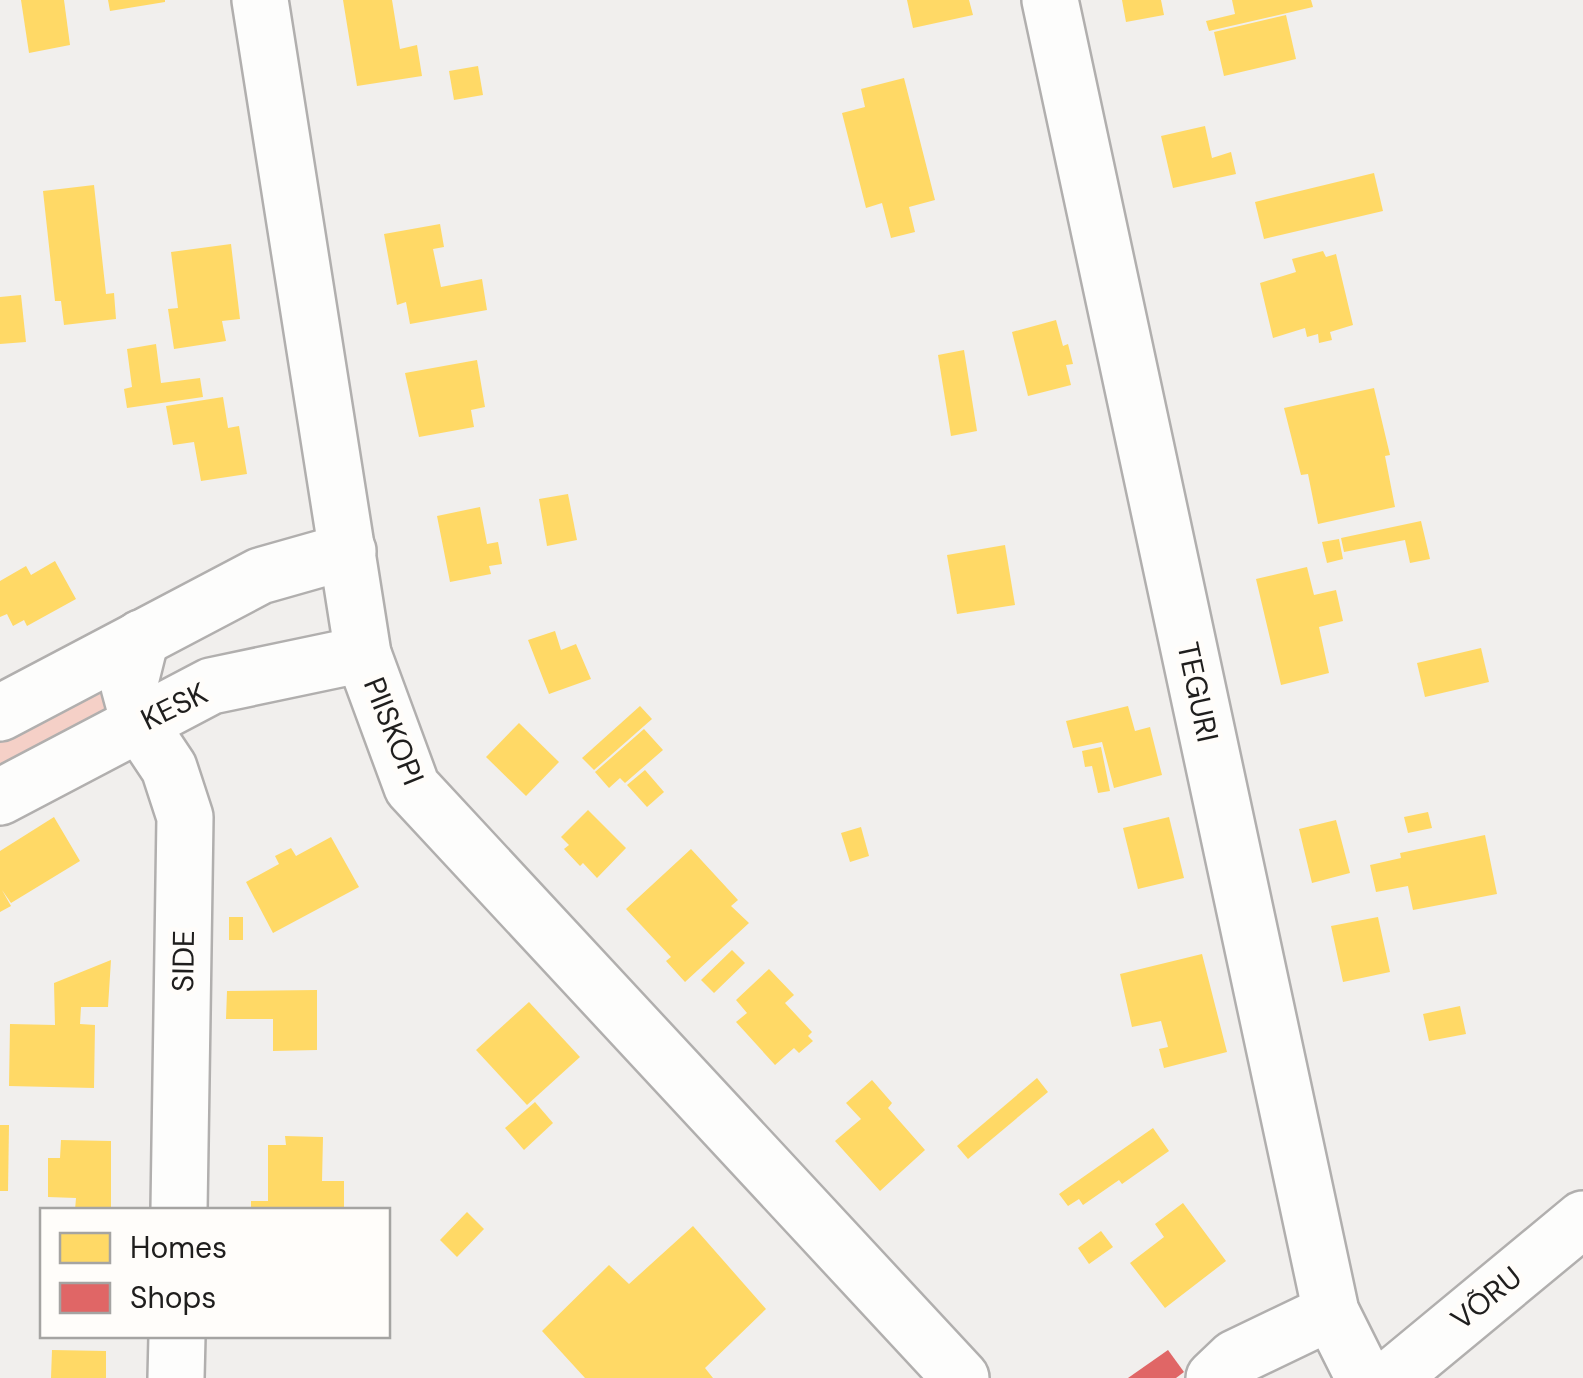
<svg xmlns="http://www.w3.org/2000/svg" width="1583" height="1378" font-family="'DM Sans',sans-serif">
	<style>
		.green { fill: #f5d0c7 }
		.homes { fill: #ffd966 }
		.shops { fill: #e06666 }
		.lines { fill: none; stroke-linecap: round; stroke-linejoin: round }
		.minor-casing { stroke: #b1afae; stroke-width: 60 }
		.major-casing { stroke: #b1afae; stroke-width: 60 }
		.minor { stroke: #fdfdfc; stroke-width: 55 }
		.major { stroke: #fdfdfc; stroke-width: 55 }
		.labels { text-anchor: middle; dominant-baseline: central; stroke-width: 10; stroke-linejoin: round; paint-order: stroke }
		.street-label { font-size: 30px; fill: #1f1e1d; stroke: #fffdfa }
	</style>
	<rect width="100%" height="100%" fill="#f1efed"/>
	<polygon class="green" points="115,652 116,735 0,797 0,713"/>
	<g class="homes">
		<polygon points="21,0 64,0 70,45 29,53"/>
		<polygon points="108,0 165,0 165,2 110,11"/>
		<polygon points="343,0 392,0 400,49 417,45 422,76 357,86"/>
		<polygon points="907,0 969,0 973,15 913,28"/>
		<polygon points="1122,0 1161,0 1164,15 1126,22"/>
		<polygon points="1232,0 1311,0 1313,7 1209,31 1206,21 1235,14"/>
		<polygon points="1286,15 1296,59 1224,76 1214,32"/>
		<polygon points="478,66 483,95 454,100 449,71"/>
		<polygon points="904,78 935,200 909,207 915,232 891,238 882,203 866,208 842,113 865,107 861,89"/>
		<polygon points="1205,126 1212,158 1231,152 1236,174 1173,188 1161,136"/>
		<polygon points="1374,173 1383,211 1264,239 1255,202"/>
		<polygon points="94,185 106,294 114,293 116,319 64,325 61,301 55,301 43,191"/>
		<polygon points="440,224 444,247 433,249 441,287 482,279 487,310 410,324 406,302 397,305 384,234"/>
		<polygon points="231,244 240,319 222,321 226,341 174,349 168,309 178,308 171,252"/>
		<polygon points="1323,251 1326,257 1336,254 1353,325 1330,332 1332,340 1319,343 1318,334 1307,337 1305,328 1273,338 1260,283 1296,272 1292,259"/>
		<polygon points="21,295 26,342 0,344 0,297"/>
		<polygon points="1056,320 1063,346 1068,344 1073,364 1066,365 1071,385 1028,396 1012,332"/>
		<polygon points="156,344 161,383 200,378 203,397 127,408 124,389 132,387 127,349"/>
		<polygon points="964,350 977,431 951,436 938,355"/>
		<polygon points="477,360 485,407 471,410 474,427 419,437 405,373"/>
		<polygon points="1374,388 1390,455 1385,456 1395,507 1318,524 1308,474 1301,475 1284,408"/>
		<polygon points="223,397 228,428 239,426 247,474 201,481 194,442 173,445 166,406"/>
		<polygon points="568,494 577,540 547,546 539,499"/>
		<polygon points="480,507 487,544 498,542 502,564 489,566 491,574 450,582 437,516"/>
		<polygon points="1421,521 1430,559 1410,563 1405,540 1344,552 1341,538"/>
		<polygon points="1339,539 1343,559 1327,563 1322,542"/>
		<polygon points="1005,545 1015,605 957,614 947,555"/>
		<polygon points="55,561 76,599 27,626 24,620 13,626 7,614 0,617 0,581 26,566 31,575"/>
		<polygon points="1307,567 1314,595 1336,590 1343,621 1319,627 1329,673 1281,685 1256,579"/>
		<polygon points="555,631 561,650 576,644 591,679 549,694 528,640"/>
		<polygon points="1481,648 1489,682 1425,697 1417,663"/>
		<polygon points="640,706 652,719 594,770 582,758"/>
		<polygon points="1128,706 1135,731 1150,727 1162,775 1114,788 1102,742 1073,748 1066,721"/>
		<polygon points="519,723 559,762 526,796 486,757"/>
		<polygon points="644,729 663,750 625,783 620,778 609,788 595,772"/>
		<polygon points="1101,747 1110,791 1098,793 1092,766 1085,767 1082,751"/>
		<polygon points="645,770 664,792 647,807 627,785"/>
		<polygon points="588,810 626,848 597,878 583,863 580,866 564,849 569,845 561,837"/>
		<polygon points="1428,812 1432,828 1408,833 1404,817"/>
		<polygon points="54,817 80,861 11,903 2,890 11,906 0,912 0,851"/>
		<polygon points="1169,817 1184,878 1138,889 1123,828"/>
		<polygon points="1336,820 1350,873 1312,883 1299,829"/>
		<polygon points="861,827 869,856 850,862 841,833"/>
		<polygon points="1485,835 1497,894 1413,910 1408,886 1376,892 1370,865 1401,858 1400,853"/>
		<polygon points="331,837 359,887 273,933 246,882 279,864 275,856 291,848 296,856"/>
		<polygon points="691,849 738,900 731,906 749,923 685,982 666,961 671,957 626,909"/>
		<rect x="229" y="917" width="14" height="23"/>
		<polygon points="1378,917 1390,972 1343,982 1331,926"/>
		<polygon points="732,950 745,963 714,993 701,980"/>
		<polygon points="1202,954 1227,1052 1164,1068 1159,1049 1168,1047 1161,1021 1132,1027 1120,974"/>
		<polygon points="111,960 108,1007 81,1007 80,1024 95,1025 94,1088 9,1086 10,1024 55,1025 54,983"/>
		<polygon points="769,969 794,995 785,1003 812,1032 808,1036 813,1041 799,1053 794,1048 775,1065 736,1022 747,1013 736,1000"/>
		<polygon points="317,990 317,1050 273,1051 273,1019 226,1019 227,991"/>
		<polygon points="529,1002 580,1057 527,1105 476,1050"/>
		<polygon points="1460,1006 1466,1034 1429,1041 1423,1014"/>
		<polygon points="1037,1078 1048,1092 968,1159 957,1146"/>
		<polygon points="872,1080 892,1103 888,1108 925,1150 880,1191 835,1141 861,1119 846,1103"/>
		<polygon points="535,1102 553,1123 524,1150 505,1128"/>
		<polygon points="0,1125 9,1125 8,1191 0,1191"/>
		<polygon points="1153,1128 1169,1151 1122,1184 1119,1180 1083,1205 1079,1199 1068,1206 1059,1194"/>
		<polygon points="285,1136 323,1137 322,1181 344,1181 344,1210 251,1210 251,1201 268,1201 268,1145 286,1145"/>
		<polygon points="61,1140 111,1141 111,1210 75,1210 76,1198 48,1197 48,1158 60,1158"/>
		<polygon points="1183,1203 1226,1261 1165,1308 1130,1263 1164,1237 1155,1224"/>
		<polygon points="467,1212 484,1229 457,1257 440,1240"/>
		<polygon points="693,1226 766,1309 705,1368 713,1378 585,1378 542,1331 609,1265 629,1284"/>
		<polygon points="1101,1231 1113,1247 1089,1264 1078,1248"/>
		<polygon points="52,1350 106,1351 106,1378 51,1378"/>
	</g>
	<polygon class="shops" points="1168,1350 1184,1372 1176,1378 1128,1378"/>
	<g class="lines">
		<defs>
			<g id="minor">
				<polyline points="260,0 363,654 412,787 961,1378"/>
				<polyline points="1050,0 1331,1312 1364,1378"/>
				<polyline points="141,638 129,686 139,723 169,768 185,817 179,1210"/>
				<polyline points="0,713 260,576 348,551"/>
				<polyline points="0,797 211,686 363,654"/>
				<polyline points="176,1378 177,1336"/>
				<polyline points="1214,1378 1235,1358 1331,1312"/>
			</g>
			<polyline id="major" points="1391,1378 1583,1219"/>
		</defs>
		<use href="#minor" class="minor-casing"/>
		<use href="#major" class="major-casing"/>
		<use href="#minor" class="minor"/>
		<use href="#major" class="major"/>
	</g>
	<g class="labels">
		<g class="street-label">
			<text transform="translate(1198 692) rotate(78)">TEGURI</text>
			<text transform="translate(174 706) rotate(-26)">KESK</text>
			<text transform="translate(394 731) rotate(68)">PIISKOPI</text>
			<text transform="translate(183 961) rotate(-89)">SIDE</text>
			<text transform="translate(1486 1298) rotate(-39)">VÕRU</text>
		</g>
	</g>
	<rect x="40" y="1208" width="350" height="130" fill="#fffdfa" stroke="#a5a4a2" stroke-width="2.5"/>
	<rect x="60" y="1233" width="50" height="30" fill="#ffd966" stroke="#a5a4a2" stroke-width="2.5"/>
	<text x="130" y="1258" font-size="30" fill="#1f1e1d">Homes</text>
	<rect x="60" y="1283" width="50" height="30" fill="#e06666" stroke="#a5a4a2" stroke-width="2.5"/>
	<text x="130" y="1308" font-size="30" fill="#1f1e1d">Shops</text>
</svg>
